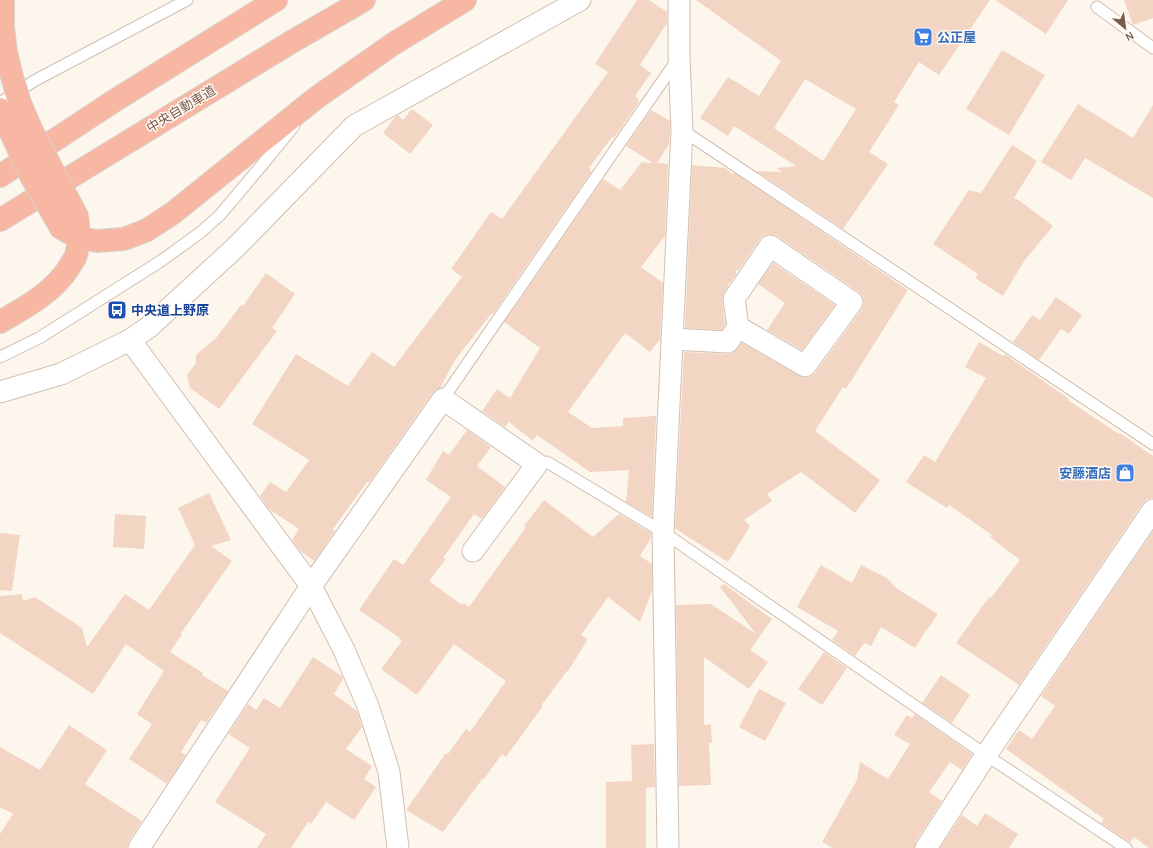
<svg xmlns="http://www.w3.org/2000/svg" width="1153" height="848" font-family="Karla,'Noto Sans JP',sans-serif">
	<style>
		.building { fill: #f3d5c3; fill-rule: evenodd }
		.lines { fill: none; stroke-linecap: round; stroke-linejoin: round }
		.lane-casing { stroke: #d1beb0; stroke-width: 13 }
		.street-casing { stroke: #d1beb0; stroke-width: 23 }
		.highway-casing { stroke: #dad1cd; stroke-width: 24 }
		.lane { stroke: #fff; stroke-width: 11 }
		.street { stroke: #fff; stroke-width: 21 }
		.highway { stroke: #f7b7a3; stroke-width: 22 }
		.highway-bridge-casing { stroke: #dad1cd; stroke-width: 24; stroke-linecap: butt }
		.highway-bridge { stroke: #f7b7a3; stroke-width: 22 }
		.labels { text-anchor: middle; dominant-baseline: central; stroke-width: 3; stroke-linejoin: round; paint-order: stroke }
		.shop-label { font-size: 13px; font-weight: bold; fill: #366cbe; stroke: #fffaf3; text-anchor: start }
		.street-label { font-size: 13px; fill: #7a5c4d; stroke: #fffaf3 }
		.transit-label { font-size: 13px; font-weight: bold; fill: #164399; stroke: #fffaf3; text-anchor: start }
	</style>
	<rect width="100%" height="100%" fill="#fdf6ec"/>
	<g class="building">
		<polygon points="637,0 649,0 667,12 667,23 640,65 651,73 635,96 639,100 638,101 639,102 614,138 612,137 589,168 591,168 589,170 592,171 493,314 492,313 455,360 440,388 433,392 369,483 367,482 333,529 335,531 314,561 300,551 292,540 299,529 269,509 260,496 270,482 286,492 309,460 252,424 296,354 348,386 372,352 394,367 462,277 451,269 491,212 502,219 608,72 595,64"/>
		<path d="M696,0h294l-51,75 -20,-13 -25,40 5,3 -30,47 19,12 -45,65 -87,-58 26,1 -5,-4 19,-2 -62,-40 -6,10 -28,-18 28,-41 31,19 22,-35zM805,79l51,30 -33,52 -49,-33z"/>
		<polygon points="995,0 1068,0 1046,34"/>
		<polygon points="1124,0 1153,0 1153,18 1133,25"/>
		<polygon points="1002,50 1045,75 1009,135 966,109"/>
		<polygon points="1078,104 1133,138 1153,105 1153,198 1085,158 1071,180 1041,162"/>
		<polygon points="412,109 433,125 410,154 383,133 395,117 398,115 403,120"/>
		<polygon points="651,110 670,121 670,130 669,144 657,163 668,164 665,236 641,267 663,283 660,339 650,352 625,333 568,412 592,428 623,426 623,418 656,416 652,517 626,502 629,470 590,472 537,435 533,441 509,422 505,427 482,411 497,389 510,398 540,348 504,322 603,179 620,190 642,162 653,163 626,146"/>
		<polygon points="1012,145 1037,161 1014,198 1020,201 1053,226 1024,261 1003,296 975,278 978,274 933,244 969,190 981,193"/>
		<polygon points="692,165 726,168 732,174 735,173 908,290 846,389 843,387 815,431 880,480 855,513 801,472 767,494 772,501 744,520 750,526 728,562 677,530 675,528 684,352 728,354 734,353 742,343 799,376 804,378 810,377 815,373 862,309 864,303 863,297 859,292 777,236 770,234 764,235 760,239 738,271 736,270 736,275 730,283 729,283 728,286 724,293 722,300 725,324 722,330 685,328"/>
		<polygon points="773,263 835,305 802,350 767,330 785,303 758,284"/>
		<polygon points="266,273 295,294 272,328 277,331 219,409 190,388 187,375 196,363 196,355 216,338 241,305 243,306"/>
		<polygon points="1056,297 1082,315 1069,334 1061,329 1039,360 1013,342 1032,315 1040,320"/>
		<polygon points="979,342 1003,356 1005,354 1069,399 1068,400 1119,434 1120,433 1153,456 1153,498 1147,499 1143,503 1019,685 956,643 989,597 991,598 1020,560 990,537 992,535 949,505 947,508 906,482 924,455 935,462 986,378 965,367"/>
		<polygon points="467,430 491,447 477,466 505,487 482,519 474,514 443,558 446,559 429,581 462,605 464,603 469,607 526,527 524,526 544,500 593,537 619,514 651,533 651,538 640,556 652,564 652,591 640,622 608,597 581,635 588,639 568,671 567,671 541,706 542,707 506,757 502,754 484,779 483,778 443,832 406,810 446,753 448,754 466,729 470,732 506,681 454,644 417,695 381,669 402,641 399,639 400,638 359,610 394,559 403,565 451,497 426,480 443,451 449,455"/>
		<polygon points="209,493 231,540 211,546 232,561 181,633 182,634 170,652 203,673 202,675 228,691 206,723 201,720 181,752 186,755 167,784 129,759 152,724 137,714 164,671 126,644 93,694 0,633 0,596 22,594 23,601 35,597 82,628 87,647 125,594 149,610 195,545 178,508"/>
		<polygon points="115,514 146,516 144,549 113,547"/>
		<polygon points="1153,531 1153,848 1149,848 1134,837 1130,842 1101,823 1104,819 1006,749 1019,730 1032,739 1055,706 1041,696"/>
		<polygon points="0,533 20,535 12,591 0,590"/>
		<polygon points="821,565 852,583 861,565 887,578 896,588 938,614 927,630 926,630 915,648 881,627 871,646 864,643 855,656 832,640 838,631 797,607"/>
		<polygon points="724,584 772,619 750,650 768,662 749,689 704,657 704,725 711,724 712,743 709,743 711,785 679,786 676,605 711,604 756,634 720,587"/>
		<polygon points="824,652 847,668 822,705 798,689"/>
		<polygon points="313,657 342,676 343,679 334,694 357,711 362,727 346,749 372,766 364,779 376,787 354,820 326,802 311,824 308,822 291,848 257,848 266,834 215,802 250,748 228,734 248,704 256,710 264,698 280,708"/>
		<polygon points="941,675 970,695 952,723 922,703"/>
		<polygon points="759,689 786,703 765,741 739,727"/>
		<polygon points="915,714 972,754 962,770 950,762 929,792 942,801 916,841 914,848 833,848 822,842 857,780 860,762 888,779 910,744 894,735 907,715 912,718"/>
		<polygon points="69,725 107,750 85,784 142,821 129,841 127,848 0,848 0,834 13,814 0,807 0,747 40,770"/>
		<polygon points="654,744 655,787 646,788 646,848 606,848 606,782 632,781 631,745"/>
		<polygon points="985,813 1018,834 1009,848 940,848 962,815 977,826"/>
	</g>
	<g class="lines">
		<defs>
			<g id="lane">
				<polyline points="1097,7 1153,48"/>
				<polyline points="0,103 34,81 187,0"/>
				<polyline points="682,130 1153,444"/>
				<polyline points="0,357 39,338 161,261 201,232 220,215 262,165 294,126"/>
				<polyline points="443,399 677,60"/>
				<polyline points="537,464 547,462 663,532 986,755 1126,848"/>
			</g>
			<g id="street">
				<polyline points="672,339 728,342 738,327 734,299 770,246 852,302 805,366 738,327"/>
				<polyline points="130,340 311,586 344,650 368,706 389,772 398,848"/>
				<polyline points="0,392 61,374 130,340 149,327 236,247 354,126 580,0"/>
				<polyline points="139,848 311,586 443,399 537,464 473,551"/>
				<polyline points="668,848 663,532 682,130 679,56 679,0"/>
				<polyline points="926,848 986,755 1153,510"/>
			</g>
			<g id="highway">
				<polyline points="3,0 3,28"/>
				<polyline points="0,176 114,101 276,0"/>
				<polyline points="0,220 293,41 364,0"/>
				<polyline points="61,228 79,238 97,241 124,239 147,230 173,213 316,98 393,44 465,0"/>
				<path d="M0,322c26,-15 54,-30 70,-56 1,-3 4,-6 5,-8 4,-11 4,-23 3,-34"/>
			</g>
		</defs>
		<use href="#lane" class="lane-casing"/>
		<use href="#street" class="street-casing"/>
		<use href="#highway" class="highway-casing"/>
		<use href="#lane" class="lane"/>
		<use href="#street" class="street"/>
		<use href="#highway" class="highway"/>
		<defs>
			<g id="highway-bridge">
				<polyline points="3,28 6,52 12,77 20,103 31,129 78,218"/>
				<polyline points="0,109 32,178 61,228"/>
			</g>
		</defs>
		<use href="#highway-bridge" class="highway-bridge-casing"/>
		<use href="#highway-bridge" class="highway-bridge"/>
	</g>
	<defs>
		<symbol id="supermarket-square" viewBox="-11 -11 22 22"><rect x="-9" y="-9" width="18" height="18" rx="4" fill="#3f7fe0" stroke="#fffaf3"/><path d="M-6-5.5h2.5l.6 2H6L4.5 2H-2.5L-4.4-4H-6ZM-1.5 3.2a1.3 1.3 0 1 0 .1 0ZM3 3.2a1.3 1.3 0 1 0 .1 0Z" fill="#fff"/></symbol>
		<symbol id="bus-square" viewBox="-11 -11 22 22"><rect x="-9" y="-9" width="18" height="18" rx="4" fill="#1a4fb4" stroke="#fffaf3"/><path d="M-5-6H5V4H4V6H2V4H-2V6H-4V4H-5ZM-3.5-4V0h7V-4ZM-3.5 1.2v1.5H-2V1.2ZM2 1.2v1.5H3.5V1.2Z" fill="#fff"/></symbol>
		<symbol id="shop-square" viewBox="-11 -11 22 22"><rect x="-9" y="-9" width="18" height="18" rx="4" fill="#3f7fe0" stroke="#fffaf3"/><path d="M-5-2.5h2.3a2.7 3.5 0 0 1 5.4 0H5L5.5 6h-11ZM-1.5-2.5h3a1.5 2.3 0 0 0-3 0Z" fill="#fff"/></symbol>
	</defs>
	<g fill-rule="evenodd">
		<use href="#supermarket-square" x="912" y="26" width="22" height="22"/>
		<use href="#bus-square" x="106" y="299" width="22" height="22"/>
		<use href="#shop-square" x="1114" y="462" width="22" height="22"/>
	</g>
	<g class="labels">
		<g class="shop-label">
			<text x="937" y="37">公正屋</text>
			<text x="1111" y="473" text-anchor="end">安藤酒店</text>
		</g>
		<g class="street-label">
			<text transform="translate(181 109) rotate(-31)">中央自動車道</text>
		</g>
		<g class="transit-label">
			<text x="131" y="310">中央道上野原</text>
		</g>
	</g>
	<g transform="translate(1125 28) rotate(151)" stroke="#fffaf3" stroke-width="3" paint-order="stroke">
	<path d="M0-3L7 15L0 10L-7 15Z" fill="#7a5c4d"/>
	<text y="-6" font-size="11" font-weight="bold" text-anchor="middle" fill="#7a5c4d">N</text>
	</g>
</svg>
